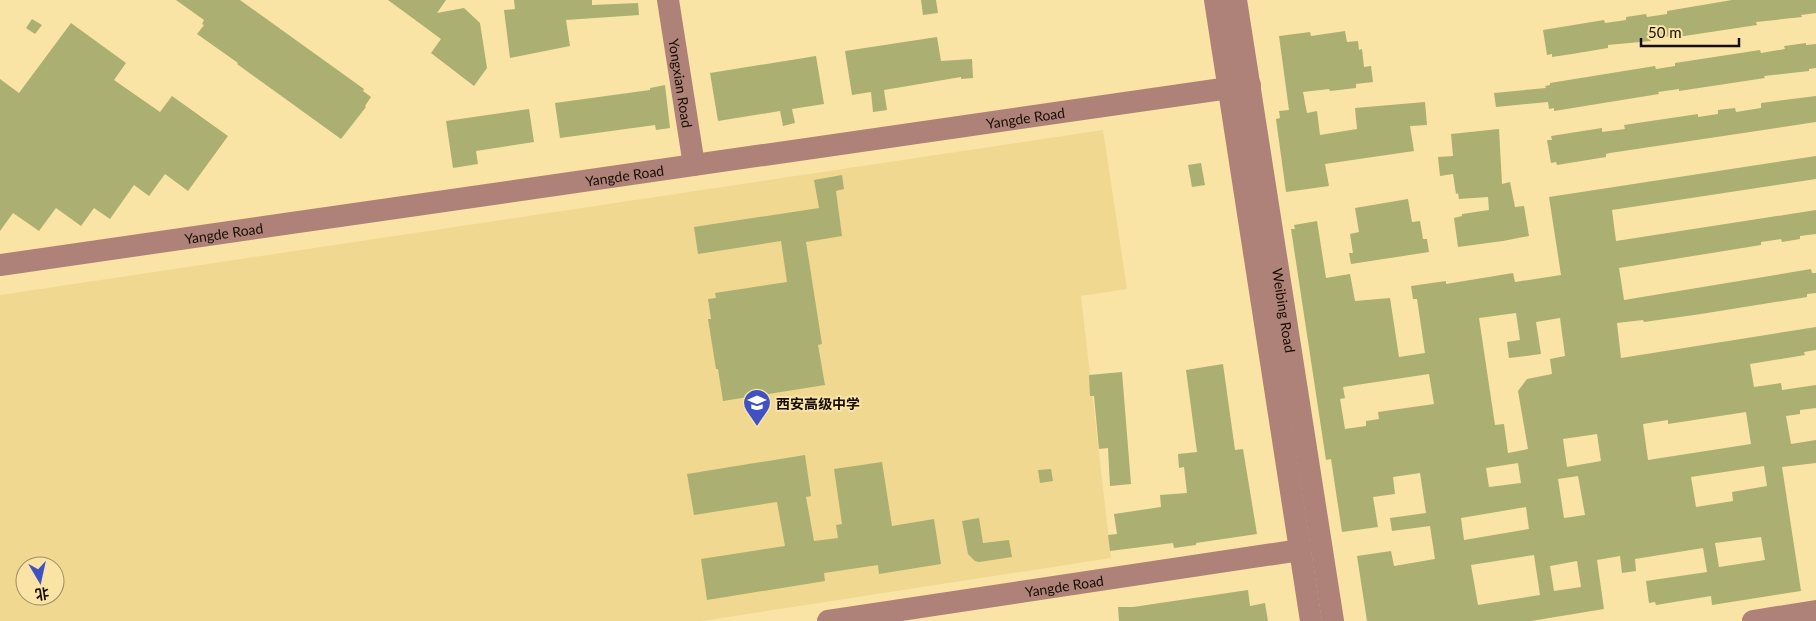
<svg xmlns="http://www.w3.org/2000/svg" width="1816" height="621" font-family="Lato,'Noto Sans SC',sans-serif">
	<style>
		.built { fill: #f0d891; fill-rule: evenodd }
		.building { fill: #abaf71; fill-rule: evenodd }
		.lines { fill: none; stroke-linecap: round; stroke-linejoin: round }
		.secondary { stroke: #af8279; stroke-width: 22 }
		.labels { text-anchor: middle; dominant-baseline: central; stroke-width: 4; stroke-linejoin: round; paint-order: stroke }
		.street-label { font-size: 14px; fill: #150d00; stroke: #f9e4a5 }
		.poi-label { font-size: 14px; font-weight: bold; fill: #150d00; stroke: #f9e4a5; text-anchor: start }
	</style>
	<rect width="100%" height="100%" fill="#f9e4a5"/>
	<path class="built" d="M1103,130l24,159 -46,7 30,262 -409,63h-702v-326zM25,566h30v30h-30z"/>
	<g class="building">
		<polygon points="176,0 240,0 364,89 363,91 371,97 365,106 366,107 341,139 237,64 238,63 197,34 204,25 202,24 204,20"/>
		<polygon points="388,0 446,0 437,13 464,8 480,23 487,68 474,86 431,53 441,39"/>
		<polygon points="514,0 592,0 592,5 638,3 639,15 566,20 570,46 510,58 504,10 515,9"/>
		<polygon points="921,0 936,0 938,13 923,15"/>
		<polygon points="1732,0 1816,0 1816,13 1801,15 1802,17 1756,22 1757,25 1671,38 1670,36 1650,39 1651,41 1608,45 1608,48 1572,54 1552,57 1552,54 1547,55 1543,30 1604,20 1605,23 1626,20 1626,17 1646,14 1647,17 1667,14 1667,11"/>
		<polygon points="32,19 42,25 35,34 26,28"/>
		<polygon points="71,23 126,63 114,80 160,112 172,96 228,136 188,191 165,174 149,196 134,185 110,219 94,208 81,226 56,208 39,231 13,213 0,231 0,79 19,93"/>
		<polygon points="1345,31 1347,42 1358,41 1359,50 1362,49 1364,67 1371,66 1373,82 1356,84 1356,88 1330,91 1329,89 1303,92 1307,113 1317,111 1320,135 1357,129 1355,108 1425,102 1427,125 1410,126 1414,151 1325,164 1329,186 1286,192 1276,119 1280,118 1279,111 1289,110 1279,36 1310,32 1311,36"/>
		<polygon points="937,37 941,61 972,59 973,78 961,79 961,77 884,90 887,110 873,112 871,92 852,95 845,51"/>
		<polygon points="1806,43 1806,45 1816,44 1816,68 1809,69 1809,71 1764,76 1765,78 1679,91 1679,89 1658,92 1659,94 1554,111 1554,108 1549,109 1548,102 1496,107 1494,93 1546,88 1545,86 1550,85 1550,83 1655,66 1656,69 1675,66 1675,63 1760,50 1761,53 1785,49 1784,46"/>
		<polygon points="816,56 824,104 792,109 795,123 783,126 780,111 718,121 710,73"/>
		<polygon points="665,85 670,128 656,130 655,125 560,138 555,103 650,90 650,88"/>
		<polygon points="1816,96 1816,122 1610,153 1606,154 1606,157 1557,165 1556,162 1551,163 1547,140 1552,140 1551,136 1602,128 1602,132 1625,129 1624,125 1698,114 1698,117 1718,114 1718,110 1735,108 1736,112 1761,108 1761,103"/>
		<polygon points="529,109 534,142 476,151 478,164 453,168 446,121"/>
		<polygon points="1499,129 1502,184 1510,182 1515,207 1524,206 1529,236 1503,241 1458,247 1454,218 1462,216 1462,214 1489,210 1488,197 1459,199 1458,193 1456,194 1453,174 1440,176 1438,157 1453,156 1451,134"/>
		<path d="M1816,156v23l-204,31 4,31 200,-31v24l-16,2v3l-18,3 -1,-3 -20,3v3l-142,23 5,32 187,-31 1,4h4v20l-9,1v3l-106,17 -57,8 -1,-2 -26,3 4,35 195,-31v23l-12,2 1,3 -55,9 4,23 27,-4 1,7 34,-5v23l-16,2v4l-14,2 5,28 25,-4v23l-34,4 19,124 -89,14 -1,-9 -55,9 -1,-3 -6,1 -3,-22 61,-9 -4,-24 -68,11 1,12 -14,2 -2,-17 -23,4 7,49 -73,12h-164l-10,-65 34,-5 3,15 41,-7 -5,-33 -38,5 -2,-13 36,-5 -6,-40 -27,4 2,17 -22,3 5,30 -36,5 -11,-73 -5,1 -35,-231h4l-1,-4 23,-4 9,57 24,-4 5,27 35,-3 9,59 26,-4 -8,-54h-4l-2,-13 35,-5v3l67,-11 2,9 46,-7 -12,-78zM1516,313l4,27 -13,2 2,16 32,-4 -5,-32 24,-4 5,38 -15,3 2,15 -25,5 -9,12 10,58 -20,4 -4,-29 -9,1 -16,-107zM1429,374l5,30 -56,8 1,7 -13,2v5l-21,3 -5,-30 5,-1 -2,-11zM1746,412l5,32 -103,16 -5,-36 25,-4v4zM1597,434l4,27 -34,6 -4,-28zM1518,463l3,20 -32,4 -3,-19zM1764,466l3,20 -35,6 1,9 -37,6 -5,-30zM1578,476l7,39 -21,3 -6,-39zM1526,507l3,22 -65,11 -3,-22zM1761,537l4,23 -46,7 -4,-24zM1534,555l6,40 -62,10 -7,-40zM1577,561l4,26 -27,4 -4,-25z"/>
		<polygon points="1201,163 1205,185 1192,187 1188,165"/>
		<polygon points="842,175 844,189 836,191 842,236 806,242 822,344 818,345 825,385 723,401 718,369 716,369 708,319 711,319 708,299 716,298 715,293 787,282 781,241 698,254 694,227 819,208 814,180"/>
		<polygon points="1408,199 1412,222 1420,221 1423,239 1427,239 1429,252 1351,264 1349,253 1353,253 1350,234 1359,232 1355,208"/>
		<polygon points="1223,364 1235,450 1243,449 1257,534 1196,543 1196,545 1174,548 1173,543 1110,551 1108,535 1117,534 1114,514 1161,507 1160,495 1187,493 1184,467 1179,468 1178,454 1197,452 1186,370"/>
		<polygon points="1122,372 1131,484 1110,486 1108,448 1099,449 1094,396 1090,396 1089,375"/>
		<polygon points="805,455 811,496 806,497 814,541 838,538 836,525 842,524 834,469 882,462 892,526 934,519 941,564 879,574 878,565 824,573 825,581 707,600 701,559 785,546 777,502 694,515 687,474"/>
		<polygon points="1051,469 1053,481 1040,483 1038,470"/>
		<polygon points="979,518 983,543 1009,540 1012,557 979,562 975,561 968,554 962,521"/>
		<polygon points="1248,590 1250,606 1265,603 1268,621 1119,621 1118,607 1133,607"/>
	</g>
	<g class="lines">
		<g class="secondary">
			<path id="s1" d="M668,0l26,165"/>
			<polyline points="1215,0 1311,621"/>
			<path id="s2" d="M1236,0l97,621"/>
			<path id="s3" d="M0,265l1250,-180"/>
			<path id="s4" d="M828,621l472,-71"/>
			<polyline points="1753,621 1816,611"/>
		</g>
	</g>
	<defs>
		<symbol id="school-pin" viewBox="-11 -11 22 30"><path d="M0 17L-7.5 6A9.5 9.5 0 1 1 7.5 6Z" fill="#4051c4" stroke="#f9e4a5"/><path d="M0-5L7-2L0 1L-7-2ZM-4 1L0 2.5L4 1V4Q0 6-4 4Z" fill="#fff"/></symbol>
	</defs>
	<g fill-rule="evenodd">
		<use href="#school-pin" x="741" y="387" width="32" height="43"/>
	</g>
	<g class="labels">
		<g class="street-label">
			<text stroke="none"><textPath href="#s1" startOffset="84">Yongxian Road</textPath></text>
			<text stroke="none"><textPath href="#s3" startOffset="1036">Yangde Road</textPath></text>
			<text stroke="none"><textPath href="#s3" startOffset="631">Yangde Road</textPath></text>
			<text stroke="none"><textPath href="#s3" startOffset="226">Yangde Road</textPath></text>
			<text stroke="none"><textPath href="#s2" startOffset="314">Weibing Road</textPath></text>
			<text stroke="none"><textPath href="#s4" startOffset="239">Yangde Road</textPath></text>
		</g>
		<g class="poi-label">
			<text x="776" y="403">西安高级中学</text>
		</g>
	</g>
	<g transform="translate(40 581) rotate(171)"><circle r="24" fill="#f9e4a5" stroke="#9e8e63"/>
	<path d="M0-4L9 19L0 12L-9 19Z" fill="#4051c4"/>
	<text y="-8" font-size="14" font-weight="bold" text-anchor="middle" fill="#150d00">北</text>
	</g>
	<path d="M1641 38v8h98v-8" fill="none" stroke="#150d00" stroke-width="2.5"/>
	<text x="1648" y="38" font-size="15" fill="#150d00" stroke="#f9e4a5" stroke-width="4" paint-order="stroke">50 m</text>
</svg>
